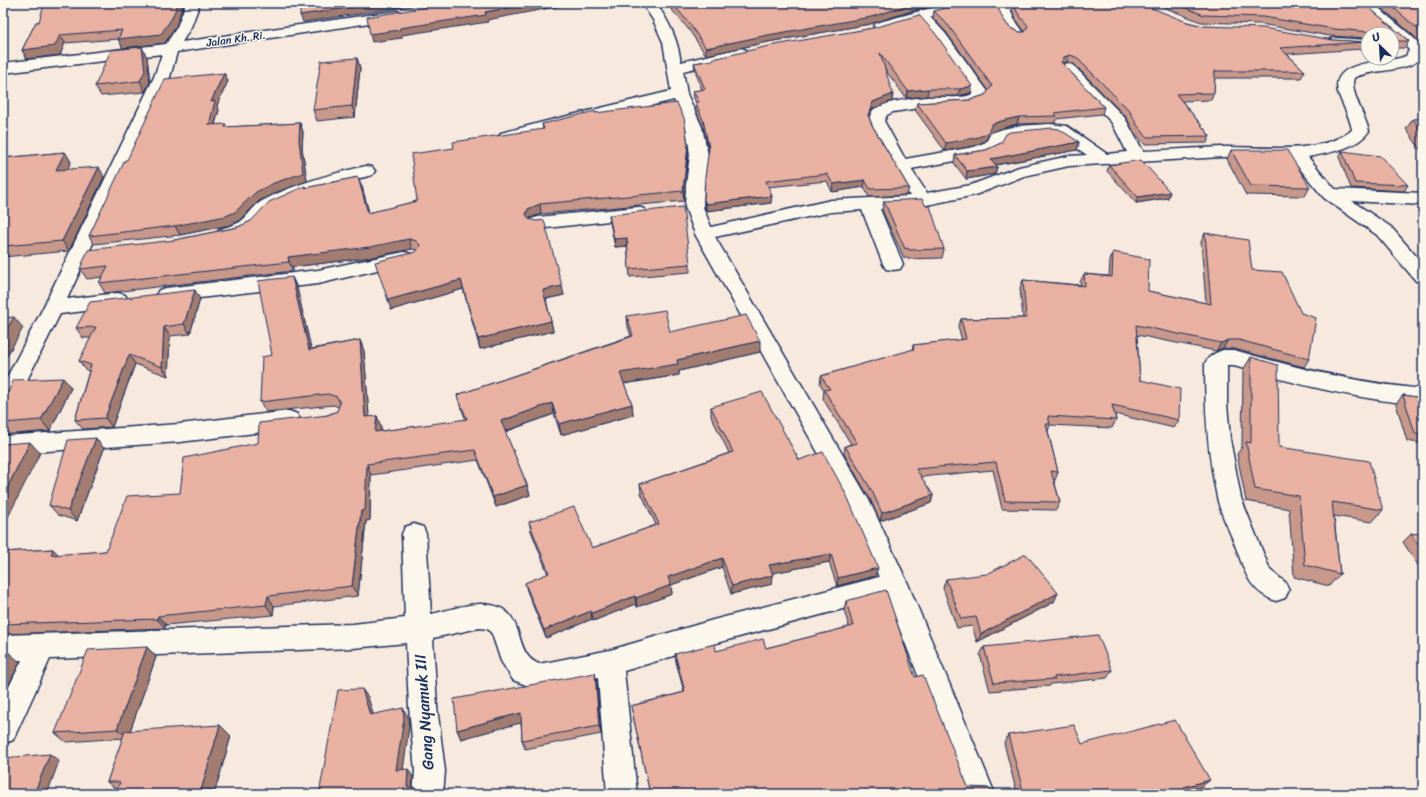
<svg xmlns="http://www.w3.org/2000/svg" width="1426" height="797" font-family="Sriracha,sans-serif">
	<style>
		.lines { fill: none; stroke-linecap: round; stroke-linejoin: round }
		.minor-casing { stroke: #1b2f5e; stroke-width: 3 }
		.minor { fill: #fbf7ec; fill-rule: evenodd }
		.wall { fill: #c8988a; stroke: #1b2f5e }
		.shaded-wall { fill: #a37c71; stroke: #1b2f5e }
		.building { fill: #e9b1a1; stroke: #1b2f5e }
		.labels { text-anchor: middle; dominant-baseline: central; stroke-width: 3; stroke-linejoin: round; paint-order: stroke }
		.far-street-label { font-size: 11px; fill: #1b2f5e; stroke: #fbf7ec }
		.near-street-label { font-size: 16px; fill: #1b2f5e; stroke: #fbf7ec }
	</style>
	<rect width="100%" height="100%" fill="#f7e9dd"/>
	<filter id="ink" filterUnits="userSpaceOnUse"><feTurbulence type="fractalNoise" baseFrequency=".025" numOctaves="2"/><feDisplacementMap in="SourceGraphic" scale="8" xChannelSelector="R" yChannelSelector="G"/><feConvolveMatrix kernelMatrix="1 2 1 2 8 2 1 2 1" color-interpolation-filters="sRGB"/></filter>
	<g filter="url(#ink)">
		<g class="lines">
			<defs>
				<g id="minor">
					<polygon points="186,3 200,3 191,27 182,42 396,11 401,12 403,15 401,18 396,19 177,52 170,77 67,299 118,293 125,295 128,300 125,305 118,307 60,314 11,412 3,414 3,385 43,308 154,77 162,54 3,73 3,63 166,44 177,27"/>
					<path d="M642,3h14c14,21 21,34 25,59l60,-14 5,2 3,3 -3,3 -63,15 4,23 15,33 6,28 -4,29 -1,23 8,20 120,-27 79,-4 -38,-65 -4,-10c1,-4 3,-8 5,-11 7,-8 43,-12 54,-13 11,-1 39,3 46,-4l-38,-54 -17,-19 -37,10 -5,-1 -2,-3 2,-3 66,-18 30,-2h81l-2,3 -5,1 -36,2 4,10 11,15 -2,3c-14,4 -23,-15 -27,-27l-53,3 -13,4 15,16 44,60 -6,8 -15,5 -42,1 -33,5 -6,3 -3,6 21,38 69,-12 12,-5 5,-9 12,-4 14,-3 33,-2 17,2 40,28 20,-2 -15,-29 -52,-55 3,-3 5,-2 5,2 52,53 18,33c27,-1 53,-3 79,-4 41,-1 96,9 130,-17 -2,-14 -10,-25 -14,-38 -8,-31 43,-30 62,-34l6,-2 3,-6c-15,-17 -36,-27 -50,-47h15c15,16 35,28 49,45 0,27 -51,19 -69,30 -5,13 12,39 15,53 -12,18 -41,22 -61,26l27,32 88,4v12l-71,-4 39,26 32,37v19l-7,-2 -39,-46 -53,-37 -34,-41h-68l-153,9 -45,10 -49,19 -53,11 -42,3 23,55 -3,5 -7,1 -7,-1 -3,-5 -21,-54 -31,2 -116,25 154,263 39,84 87,210h-30l-78,-197 -174,47 -89,27 13,123h-30l-9,-116 -59,12 -26,-10 -12,-19 -9,-27 -4,-5 -9,-1 -46,10 4,69 8,64 -2,23h-30l2,-23 -6,-64 -3,-64 -53,5 -303,11 -37,81 -10,4v-45l19,-39 -19,1v-26l350,-11 52,-6 -3,-84 3,-7 9,-3 9,3 3,7 5,80c15,-3 34,-10 49,-10 51,0 29,49 59,60l71,-14 103,-30 166,-43 -32,-73 -152,-270 -10,-27 1,-23 4,-29 -4,-28 -12,-27 -116,28 -51,14 -6,-1 -2,-4 2,-4 46,-12 124,-30 -8,-49 -10,-22zM1050,134l7,1 30,20 -18,1 -50,11 -48,18 -44,8 -16,-24 72,-13 15,-7 5,-9 5,-2z"/>
					<polygon points="1335,38 1368,40 1368,48 1330,45 1328,42 1330,39"/>
					<path d="M366,166l6,1 3,4 -3,4c-28,8 -76,18 -99,35 -8,5 -12,15 -19,20 -8,5 -27,11 -36,8l-2,-4c5,-8 16,-7 24,-12 8,-5 13,-16 22,-21 31,-17 69,-27 104,-35z"/>
					<polygon points="638,207 644,209 647,213 644,217 538,229 531,227 529,223 531,219 538,217"/>
					<polygon points="404,252 411,254 414,258 411,262 318,284 166,302 159,300 156,295 159,290 166,288 318,270"/>
					<path d="M1223,350h11c62,18 124,33 189,39v16c-65,-5 -127,-21 -189,-39h-7v38l3,35 11,59 29,72 15,12 4,8 -4,8 -9,3c-28,-10 -31,-30 -41,-56 -6,-16 -15,-32 -18,-48 -10,-45 -12,-89 -12,-134 5,-8 10,-10 18,-13z"/>
					<polygon points="289,411 297,414 300,420 297,426 289,429 180,442 3,454 3,436 180,424"/>
				</g>
			</defs>
			<use href="#minor" class="minor-casing"/>
			<use href="#minor" class="minor"/>
		</g>
		<g class="wall">
			<polygon points="606,3 636,3 610,9"/>
			<polygon points="666,3 949,3 942,4 915,10 870,24 768,42 706,55 689,30"/>
			<polygon points="1153,3 1366,3 1373,11 1409,41 1405,48 1392,48 1392,34 1368,34 1368,38 1330,36 1260,24 1201,22"/>
			<polygon points="1376,3 1423,3 1423,47 1413,35"/>
			<polygon points="1014,4 1187,22 1203,26 1333,40 1365,42 1362,49 1287,54 1305,71 1301,78 1215,78 1214,93 1211,100 1182,101 1210,136 1207,143 1144,144 1134,132 1126,117 1074,64 1067,62 1063,64 1104,107 1102,114 1056,119 1055,123 1017,124 1003,128 991,132 985,141 974,146 945,151 915,110 917,103 970,100 985,95 989,91 946,32 933,18 934,11 1003,19 1010,28 1019,32 1025,32 1015,18 1012,10"/>
			<polygon points="183,7 176,26 165,43 123,48 118,39 65,43 60,55 27,59 22,50 36,22"/>
			<polygon points="873,28 971,93 958,96 927,96 906,98 884,68 892,101 872,109 869,117 872,125 909,188 907,195 869,197 864,187 832,192 827,181 768,187 771,203 706,211 705,207 704,200 709,152 703,127 696,110 696,103 694,98 693,91 702,90 695,70 694,63 713,60 713,59"/>
			<polygon points="147,57 150,82 145,92 101,96 95,86"/>
			<polygon points="357,58 360,68 355,117 317,121 313,110"/>
			<polygon points="224,73 228,81 217,105 219,110 215,125 227,127 300,123 303,132 302,148 307,181 277,192 259,201 239,221 230,225 180,235 94,244 89,236 127,160"/>
			<polygon points="595,113 688,145 688,155 684,201 541,214 530,218 564,295 546,299 553,331 480,349 463,289 391,310 418,250 412,249 373,257 292,267 293,271 105,293 99,283 102,277 87,279 80,269 175,240 238,227 251,221 305,186 306,188 358,177 369,213 417,201 454,148 543,130 542,124"/>
			<polygon points="1413,119 1423,119 1423,153 1406,129"/>
			<polygon points="1079,142 1077,150 996,165 997,167 995,174 966,179 954,163 955,155 986,150 1001,143"/>
			<polygon points="1231,150 1310,187 1305,196 1246,195 1227,159"/>
			<polygon points="1342,151 1408,185 1404,191 1351,188 1339,157"/>
			<polygon points="65,152 71,162 67,169 104,177 69,251 3,257 3,158"/>
			<polygon points="1109,165 1168,198 1136,203 1107,171"/>
			<polygon points="884,201 944,249 942,258 907,259 907,257 904,258 882,210"/>
			<polygon points="609,215 690,264 690,272 630,277 627,246 615,247 610,223"/>
			<polygon points="1205,233 1252,270 1309,359 1304,367 1234,349 1223,348 1216,351 1137,335 1140,380 1179,420 1174,428 1115,414 1116,420 1112,428 1050,425 1048,431 1058,472 1055,480 1054,480 1060,502 1056,510 1002,509 993,470 921,477 933,495 931,503 880,521 870,499 844,454 845,446 851,444 823,399 824,390 820,384 821,376 912,350 913,345 962,340 958,327 961,319 1023,318 1020,288 1023,280 1081,285 1080,282 1084,274 1109,276 1110,261 1113,252 1148,291 1206,303 1201,242"/>
			<polygon points="292,277 297,288 311,349 360,340 364,351 369,417 377,416 381,427 381,431 466,420 460,405 457,395 631,336 628,327 627,316 670,332 760,352 679,371 679,375 624,384 632,404 633,415 561,435 554,414 505,432 527,485 530,495 496,507 478,460 371,475 370,520 366,521 358,596 274,606 273,615 166,625 165,628 3,634 3,552 53,549 59,555 106,551 180,493 258,443 337,411 339,407 333,405 266,412 260,402"/>
			<polygon points="200,299 190,334 170,336 168,376 135,364 112,427 83,429 75,420 89,371 86,370 79,361 91,338 83,338 76,328"/>
			<polygon points="1251,357 1279,447 1383,510 1372,522 1334,516 1340,574 1329,586 1294,577 1289,509 1246,501 1237,454 1242,447 1243,370"/>
			<polygon points="63,378 71,388 50,431 3,435 3,402"/>
			<polygon points="1403,395 1423,398 1423,444 1407,441 1396,404"/>
			<polygon points="711,407 799,460 875,576 837,586 829,562 772,573 773,575 772,584 731,594 722,567 671,585 672,594 637,607 636,604 593,621 592,619 546,638 527,591 525,583 548,574 531,531 529,522 592,548 656,525 641,493 640,484 729,453 711,416"/>
			<polygon points="104,449 77,521 58,515 49,505"/>
			<polygon points="1423,533 1423,573 1403,542 1411,534"/>
			<polygon points="946,579 1054,602 977,642 972,626 957,628 943,588"/>
			<polygon points="846,601 915,677 968,787 993,794 650,794 631,706 684,692 676,662 675,654 766,648 849,627 844,610"/>
			<polygon points="147,647 156,657 130,731 231,736 214,794 115,794 117,790 107,782 123,738 66,742 55,733"/>
			<polygon points="984,647 1112,670 1107,678 1051,684 1050,686 990,691 980,655"/>
			<polygon points="597,682 601,734 525,749 522,740 521,722 461,739 457,730"/>
			<polygon points="1008,735 1082,744 1201,787 1187,791 1188,794 1017,794 1004,743"/>
		</g>
		<g class="shaded-wall">
			<polygon points="178,3 184,3 176,26 165,43 123,48 118,39"/>
			<polygon points="378,3 432,3 303,22 300,15"/>
			<polygon points="535,3 577,3 487,20 488,22 402,35 402,38 372,42 370,34 400,28"/>
			<polygon points="610,3 636,3 610,9"/>
			<polygon points="915,3 942,3 915,10 870,24 768,42 706,55 706,48"/>
			<polygon points="60,35 65,43 60,55 27,59 22,50"/>
			<polygon points="142,47 147,57 150,82 145,92 140,81"/>
			<polygon points="1070,55 1067,62 1062,64 1061,62 1064,57"/>
			<polygon points="357,58 360,68 355,117 352,106"/>
			<polygon points="224,73 228,81 217,105 219,110 212,133 209,125 211,102"/>
			<polygon points="972,86 971,93 958,96 960,89"/>
			<polygon points="928,89 927,96 906,98 908,91"/>
			<polygon points="893,94 892,101 872,109 867,122 868,115 873,102"/>
			<polygon points="1019,117 1017,124 1003,128 991,132 985,141 974,146 945,151 946,143 992,124 1005,120"/>
			<polygon points="300,123 303,132 302,148 307,181 277,192 259,201 239,221 230,225 180,235 175,226 299,140"/>
			<polygon points="1079,142 1077,150 989,166 991,159"/>
			<polygon points="688,145 688,155 684,201 683,191"/>
			<polygon points="65,152 71,162 62,180 56,170"/>
			<polygon points="99,167 104,177 69,251 62,241"/>
			<polygon points="997,167 995,174 966,179 967,171"/>
			<polygon points="358,177 362,186 372,223 368,213"/>
			<polygon points="865,180 864,187 832,192 833,184"/>
			<polygon points="1170,192 1168,198 1136,203 1138,197"/>
			<polygon points="772,196 771,203 706,211 706,204"/>
			<polygon points="540,204 541,214 530,218 528,224 526,214 528,209"/>
			<polygon points="627,238 627,246 615,247 614,239"/>
			<polygon points="409,239 412,249 373,257 292,267 293,271 289,262 288,257"/>
			<polygon points="292,277 297,288 314,361 309,350"/>
			<polygon points="461,280 463,289 391,310 388,300"/>
			<polygon points="562,286 564,295 545,299 543,290"/>
			<polygon points="195,290 200,299 190,334 184,324"/>
			<polygon points="14,317 23,328 3,363 3,336"/>
			<polygon points="551,321 553,331 480,349 478,339"/>
			<polygon points="164,327 170,336 168,376 162,367"/>
			<polygon points="360,340 364,351 370,428 365,417"/>
			<polygon points="1228,340 1223,348 1216,351 1221,343"/>
			<polygon points="760,341 760,352 679,371 679,375 621,384 620,373"/>
			<polygon points="129,355 135,364 112,427 105,418"/>
			<polygon points="63,378 71,388 50,431 41,420"/>
			<polygon points="552,403 554,414 503,432 501,421"/>
			<polygon points="632,404 633,415 561,435 559,424"/>
			<polygon points="377,416 381,427 379,442 375,432"/>
			<polygon points="96,438 104,449 77,521 68,511"/>
			<polygon points="30,442 40,453 3,527 3,496"/>
			<polygon points="367,464 371,475 370,520 366,521 358,596 352,586"/>
			<polygon points="527,485 530,495 496,507 493,497"/>
			<polygon points="933,495 931,503 880,521 882,513"/>
			<polygon points="53,549 63,559 51,555"/>
			<polygon points="831,554 829,562 768,574 769,565"/>
			<polygon points="722,558 722,567 668,586 668,577"/>
			<polygon points="878,568 875,576 837,586 838,578"/>
			<polygon points="773,575 772,584 731,594 732,586"/>
			<polygon points="671,585 672,594 637,607 636,598"/>
			<polygon points="1058,593 1054,602 977,642 981,634"/>
			<polygon points="268,596 274,606 273,615 266,605"/>
			<polygon points="635,596 636,604 593,621 592,613"/>
			<polygon points="591,611 592,619 546,638 544,630"/>
			<polygon points="158,616 166,625 165,628 157,619"/>
			<polygon points="147,647 156,657 128,737 117,729"/>
			<polygon points="8,652 20,662 3,696 3,663"/>
			<polygon points="595,673 597,682 601,734 599,726"/>
			<polygon points="362,689 368,697 376,723 370,715"/>
			<polygon points="403,708 408,717 409,727 402,778 396,770"/>
			<polygon points="521,713 524,722 461,739 457,730"/>
			<polygon points="220,725 231,736 214,794 200,794"/>
			<polygon points="50,754 59,761 47,794 34,794"/>
			<polygon points="408,769 413,777 412,794 407,787"/>
			<polygon points="1210,780 1201,787 1176,794 1184,787"/>
			<polygon points="415,788 419,794 414,794"/>
		</g>
		<g class="building">
			<polygon points="45,3 178,3 172,18 161,34 118,39 122,30 60,35 55,46 22,50 36,22 39,22 42,11"/>
			<polygon points="300,3 378,3 300,15"/>
			<polygon points="451,3 535,3 485,12 486,15 400,28 400,30 370,34 367,17"/>
			<polygon points="672,3 915,3 871,17 768,35 706,48 689,23"/>
			<polygon points="1023,3 1139,3 1187,22 1203,26 1263,28 1333,40 1365,42 1280,48 1305,71 1215,71 1214,93 1176,94 1210,136 1147,137 1137,125 1129,110 1076,57 1070,55 1064,57 1061,62 1104,107 1054,113 1057,116 1019,117 1005,120 992,124 987,134 975,138 946,143 917,103 970,100 985,95 992,86 948,25 934,11 945,8 997,5 1003,19 1010,28 1019,32 1025,32 1028,26 1017,12 1014,4"/>
			<polygon points="1173,3 1366,3 1373,11 1409,41 1392,41 1392,34 1372,34 1372,32 1334,29 1263,17 1204,15"/>
			<polygon points="1388,3 1423,3 1423,35 1417,28"/>
			<polygon points="919,15 935,33 972,86 960,89 928,89 908,91 880,53 893,94 873,102 868,115 872,125 909,188 870,189 865,180 833,184 827,174 766,181 772,196 706,204 704,200 705,177 709,148 703,120 696,103 699,102 693,91 705,89 694,63 714,60 713,59 769,46 873,28"/>
			<polygon points="142,47 145,71 140,81 95,86 111,50"/>
			<polygon points="357,58 352,106 313,110 321,61"/>
			<polygon points="224,73 211,102 215,101 209,125 226,124 225,127 300,123 299,140 303,173 274,183 256,192 235,212 226,216 175,226 89,236 125,160 127,160 165,79"/>
			<polygon points="677,103 684,118 688,145 683,191 540,204 528,209 526,214 529,219 536,221 544,220 562,286 543,290 551,321 478,339 461,280 388,300 375,262 416,252 420,245 416,241 409,239 370,247 288,257 289,262 99,283 108,266 80,269 88,250 175,240 238,227 251,221 269,202 305,186 305,188 358,177 368,213 417,201 411,154 454,148 453,142 544,129 542,124 595,111 595,113"/>
			<polygon points="1413,119 1423,119 1423,133"/>
			<polygon points="1052,128 1059,129 1079,142 991,159 997,167 967,171 955,155 986,150 1001,143 1006,134 1010,132"/>
			<polygon points="1231,150 1287,150 1310,187 1251,186"/>
			<polygon points="1342,151 1380,156 1408,185 1355,183"/>
			<polygon points="65,152 56,170 99,167 62,241 3,246 3,158"/>
			<polygon points="1141,160 1170,192 1138,197 1109,165"/>
			<polygon points="922,199 926,206 930,206 944,249 909,250 908,248 905,249 884,201"/>
			<polygon points="683,207 690,264 629,269 627,238 614,239 609,215"/>
			<polygon points="1205,233 1248,240 1252,270 1282,272 1301,313 1316,318 1309,359 1239,340 1228,340 1221,343 1136,325 1140,380 1180,389 1179,420 1112,405 1116,420 1048,416 1050,424 1046,424 1058,472 1051,471 1060,502 1005,501 996,462 916,469 933,495 882,513 872,491 845,446 857,443 824,390 830,389 821,376 914,349 913,345 966,339 961,319 1026,318 1023,280 1085,286 1084,274 1112,277 1113,252 1149,259 1148,291 1211,304"/>
			<polygon points="292,277 309,350 360,340 365,417 377,416 375,432 467,419 457,395 633,336 627,316 665,310 670,332 746,315 760,341 677,360 678,364 620,373 632,404 559,424 552,403 501,421 527,485 493,497 475,450 367,464 365,510 361,511 352,586 268,596 266,605 158,616 157,619 3,624 3,552 53,549 51,555 106,551 127,496 180,493 184,458 258,443 259,423 328,415 337,411 340,403 337,397 328,394 260,402 262,357 272,355 258,281"/>
			<polygon points="195,290 184,324 164,327 162,367 129,355 105,418 75,420 91,365 79,361 96,327 76,328 90,302"/>
			<polygon points="14,317 3,336 3,318"/>
			<polygon points="1251,357 1278,365 1279,447 1369,461 1383,510 1332,502 1340,574 1305,565 1299,496 1255,489 1246,442 1251,443"/>
			<polygon points="63,378 41,420 3,423 3,402 14,380"/>
			<polygon points="762,392 799,460 823,452 847,496 878,568 838,578 831,554 769,565 773,575 732,586 722,558 668,577 671,585 636,598 635,596 592,613 591,611 544,630 525,583 549,573 529,522 574,507 592,548 659,524 640,484 733,452 711,407"/>
			<polygon points="1403,395 1423,398 1423,434 1415,433"/>
			<polygon points="96,438 68,511 49,505 68,440"/>
			<polygon points="30,442 3,496 3,444"/>
			<polygon points="1423,533 1423,552 1411,534"/>
			<polygon points="1026,554 1058,593 981,634 976,617 961,619 946,579 987,574"/>
			<polygon points="886,590 915,677 923,675 968,787 990,788 993,794 650,794 631,706 685,692 675,654 715,644 716,651 763,639 766,648 853,626 846,601"/>
			<polygon points="1098,635 1112,670 1054,677 1055,679 994,683 984,647"/>
			<polygon points="147,647 117,729 55,733 88,650"/>
			<polygon points="8,652 3,663 3,653"/>
			<polygon points="595,673 599,726 522,740 521,713 457,730 454,699"/>
			<polygon points="362,689 370,715 403,708 404,719 396,770 408,769 407,787 415,788 414,794 319,794 338,690"/>
			<polygon points="1175,720 1210,780 1184,787 1188,794 1024,794 1008,735 1074,725 1082,744"/>
			<polygon points="220,725 200,794 115,794 120,782 107,782 125,731"/>
			<polygon points="50,754 34,794 3,794 3,758"/>
		</g>
	</g>
	<g class="labels">
		<g class="far-street-label">
			<text transform="translate(236 39) rotate(-8)">Jalan Kh. Ri.</text>
		</g>
		<g class="near-street-label">
			<text transform="translate(424 712) rotate(-94)">Gang Nyamuk III</text>
		</g>
	</g>
	<rect width="1426" height="797" fill="none" stroke="#fbf7ec" stroke-width="16"/>
	<rect x="8" y="8" width="1410" height="781" fill="none" stroke="#1b2f5e" stroke-width="1.5" filter="url(#ink)"/>
	<g transform="translate(1380 46) rotate(335)"><circle r="19" fill="#fbf7ec" stroke="#a1a7b3"/>
	<path d="M0-3L7 15L0 10L-7 15Z" fill="#1b2f5e"/>
	<text y="-6" font-size="11" font-weight="bold" text-anchor="middle" fill="#1b2f5e">U</text>
	</g>
</svg>
